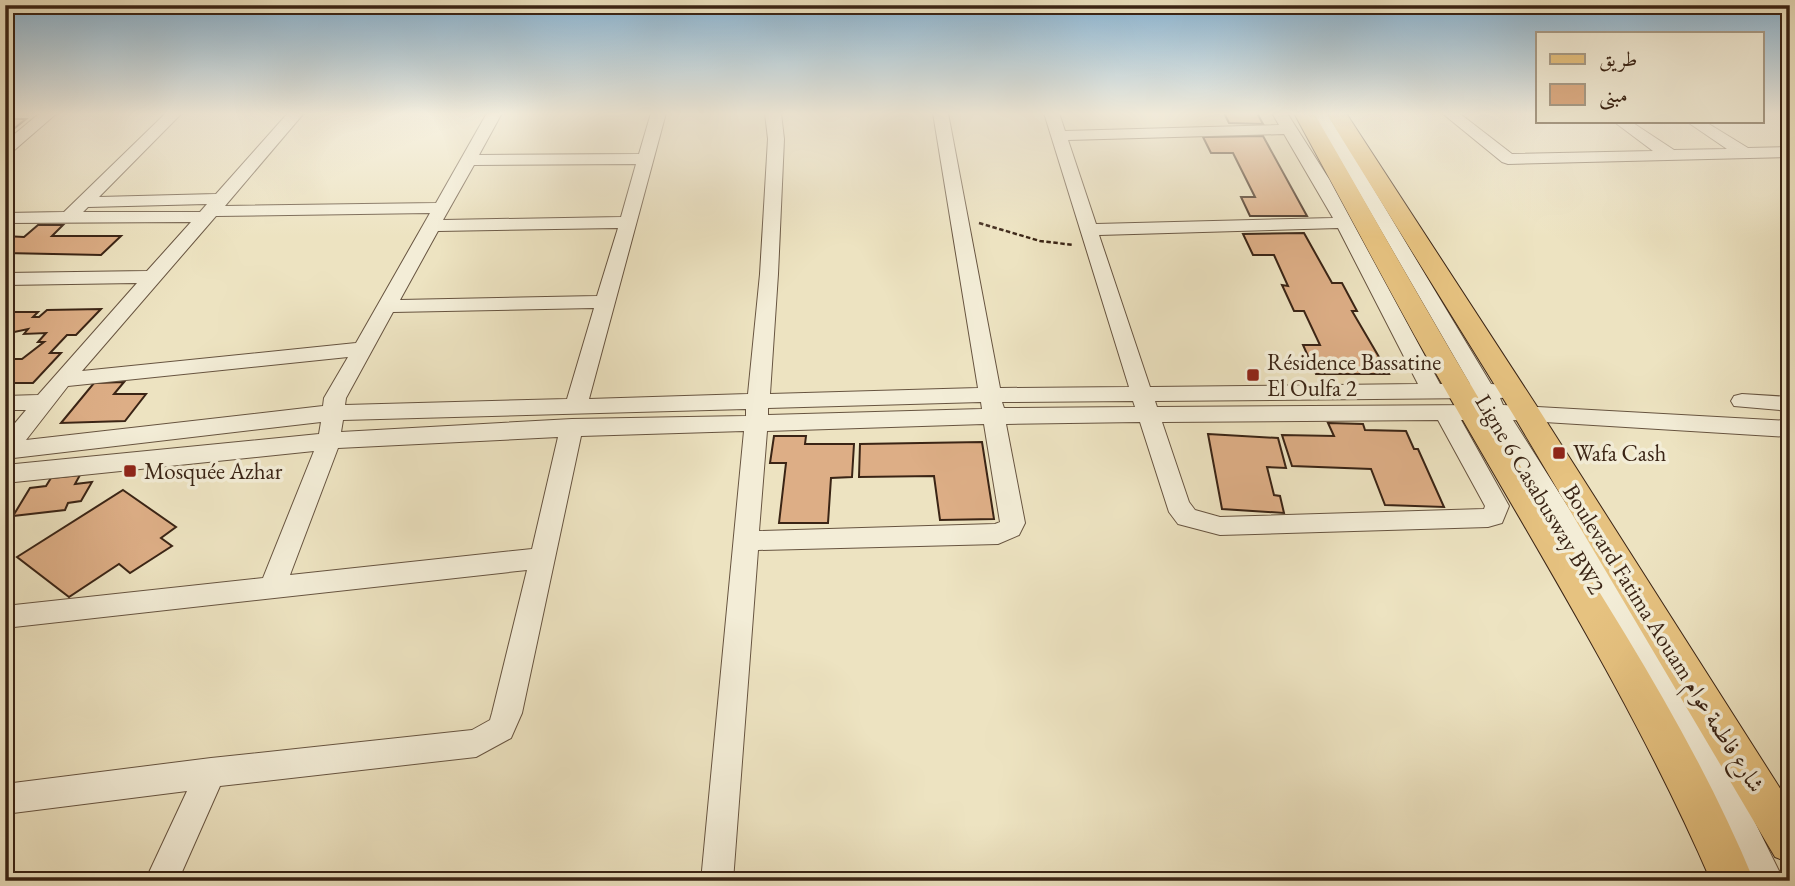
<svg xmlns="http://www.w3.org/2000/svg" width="1795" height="886" font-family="'EB Garamond',Amiri,serif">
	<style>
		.building { fill: #ddae86; stroke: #3a2415; stroke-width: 2 }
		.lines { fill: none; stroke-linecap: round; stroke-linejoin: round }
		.minor-casing { stroke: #675440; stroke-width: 2 }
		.major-casing { stroke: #3a2415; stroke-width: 2 }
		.path { stroke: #3a2415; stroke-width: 2.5; stroke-dasharray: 4.5 2.5; stroke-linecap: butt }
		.minor { fill: #f3edd7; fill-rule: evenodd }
		.major { fill: #e6c280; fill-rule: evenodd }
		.poi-dot { fill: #8f2418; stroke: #f3edd7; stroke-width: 2.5 }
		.labels { text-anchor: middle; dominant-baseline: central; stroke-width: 7; stroke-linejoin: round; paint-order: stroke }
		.poi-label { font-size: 23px; fill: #3a2415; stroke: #f3edd7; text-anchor: start }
		.street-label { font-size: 23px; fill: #3a2415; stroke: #f3edd7 }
	</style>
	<rect width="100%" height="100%" fill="#ede3c1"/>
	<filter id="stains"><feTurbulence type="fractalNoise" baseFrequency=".00286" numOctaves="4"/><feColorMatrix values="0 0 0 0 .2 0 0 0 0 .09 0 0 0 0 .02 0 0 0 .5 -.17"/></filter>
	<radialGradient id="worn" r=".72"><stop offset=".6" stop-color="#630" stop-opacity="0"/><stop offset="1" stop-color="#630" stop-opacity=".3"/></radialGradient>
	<g class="building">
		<polygon points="1224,113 1257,113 1263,124 1229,123"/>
		<polygon points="5,119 26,119 5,136"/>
		<polygon points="1263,136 1307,216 1250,216 1241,197 1255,197 1233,153 1211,153 1203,137"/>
		<polygon points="38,225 63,225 52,236 121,236 101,255 5,253 5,236 24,237"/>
		<polygon points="1304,233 1332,283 1342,283 1357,311 1352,311 1389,374 1316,374 1303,345 1320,345 1304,311 1294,311 1282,285 1288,286 1274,255 1253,255 1243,234"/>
		<polygon points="101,309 76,335 67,335 50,353 61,353 33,383 5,383 5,359 22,359 44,342 38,342 46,333 24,334 28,329 5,334 5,312 38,312 33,317 39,317 47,310"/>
		<polygon points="124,382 114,394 146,394 125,421 61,423 94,383"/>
		<polygon points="1328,423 1363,424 1365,430 1406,431 1414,449 1418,449 1444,507 1385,505 1371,469 1292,466 1282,435 1334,436"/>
		<polygon points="1208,434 1278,438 1286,468 1267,467 1274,495 1280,496 1284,513 1222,509"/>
		<polygon points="774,436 806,436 805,444 854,444 852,477 831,478 828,523 779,523 786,463 770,463"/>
		<polygon points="982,442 994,519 940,520 934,476 859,477 860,444"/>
		<polygon points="80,475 75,484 92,482 81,501 68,503 65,510 13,516 30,488 46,486 51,478"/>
		<polygon points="123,490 176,527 161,538 172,546 130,573 119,564 69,597 17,557"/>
	</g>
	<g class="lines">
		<defs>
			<g id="minor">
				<polygon points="40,113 57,113 11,153 5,155 5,142"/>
				<path d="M166,113h16l-83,84 117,-3 72,-81h16l-79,93 211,-3 51,-90h15l-23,42 160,-1 12,-41h15l-77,286 159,-5 12,-120 8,-135 -3,-26h16l3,26 -6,135 -8,120 208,-6 -45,-275h15l52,275 129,-1 -85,-274h15l6,18 214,-6 -7,-12h15l42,66 111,205h30l-157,-271h15l163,271 30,2 3,5 -3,5 -21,2 3,7 287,16v16l-277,-17 197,311 74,150h-33l-61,-130 -200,-331h-29l48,86 -7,17 -14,4 -268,8 -42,-11 -9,-12 -29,-90 -134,2 19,99 -6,12 -21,9 -240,6 -25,331h-32l43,-450 -163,5 -59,277 -11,25 -35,19 -256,29 -42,95h-33l42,-90 -182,23v-30l206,-26 261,-28 18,-10 2,-7 35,-143 -522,58v-22l258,-28 51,-127 -309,32v-18l314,-31 2,-12 -316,37v-24l21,-25h-21v-14l33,-1 99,-112 -132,2v-12l142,-2 44,-49 -186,1v-10l59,-1zM1284,134l49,84 -237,6 -28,-84zM636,164l-15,53 -178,3 31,-55zM207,204l-7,8h-117l5,-5zM430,213l-74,130 -274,28 134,-155zM618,228l-21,68 -197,4 38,-69zM1338,228l80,156 -268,3 -51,-152zM594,308l-27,91 -222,6 1,-7 47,-86zM348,357l-24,41 -1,8 -297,34 42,-54zM1478,398l4,7 -325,2 -2,-6zM1133,401l2,6 -131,1 -2,-6zM981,402l1,7 -214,6v-7zM746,409v7l-174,3 -231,13 2,-12zM1438,420l47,86 -1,3 -264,8 -25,-7 -6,-8 -27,-80zM984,424l16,98 -5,2 -236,7 8,-100zM558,437l-26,112 -242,26 48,-127z"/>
				<polygon points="1442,113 1459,113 1512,154 1653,151 1613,121 1630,121 1674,150 1727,149 1686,121 1704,121 1748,148 1790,147 1790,157 1508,164 1502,162"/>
				<polygon points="1780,113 1790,113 1790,119"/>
				<polygon points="1742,394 1790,397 1790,411 1734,406 1731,401 1734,396"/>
			</g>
			<g id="major">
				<path d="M1294,113h20c65,112 127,225 195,335 87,140 182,280 245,433h-43c-70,-162 -163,-313 -251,-466 -58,-99 -111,-201 -166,-302z"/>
				<polygon points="1326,113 1346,113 1536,405 1790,804 1790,863 1775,857 1514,416"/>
			</g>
		</defs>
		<use href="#minor" class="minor-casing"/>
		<use href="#major" class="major-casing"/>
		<polyline class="path" points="979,223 1040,241 1074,245"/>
		<use href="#minor" class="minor"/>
		<use href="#major" class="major"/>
	</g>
	<linearGradient id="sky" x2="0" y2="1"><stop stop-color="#8ab7d7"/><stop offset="0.48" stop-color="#f7f2e3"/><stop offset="1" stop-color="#f7f2e3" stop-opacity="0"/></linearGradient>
	<rect width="1795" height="237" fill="url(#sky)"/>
	<g class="poi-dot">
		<rect x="1246" y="368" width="14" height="14" rx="3.5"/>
		<rect x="1552" y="446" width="14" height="14" rx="3.5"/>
		<rect x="123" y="464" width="14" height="14" rx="3.5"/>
	</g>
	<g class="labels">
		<g class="poi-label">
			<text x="1267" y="362">Résidence Bassatine<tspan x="1267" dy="26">El Oulfa 2</tspan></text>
			<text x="1573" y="453">Wafa Cash</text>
			<text x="144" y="471">Mosquée Azhar</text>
		</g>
		<g class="street-label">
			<text transform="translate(1540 494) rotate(59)">Ligne 6 Casabusway BW2</text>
			<text transform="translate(1664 638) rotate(58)">Boulevard Fatima Aouam شارع فاطمة عوام</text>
		</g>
	</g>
	<rect width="1795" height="886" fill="none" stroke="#ede3c1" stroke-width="28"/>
	<rect x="7" y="7" width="1781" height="872" fill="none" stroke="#3a2415" stroke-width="3.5"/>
	<rect x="14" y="14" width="1767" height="858" fill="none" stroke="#3a2415" stroke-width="2"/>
	<rect x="1536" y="32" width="228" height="91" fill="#f3edd7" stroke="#a99d89" stroke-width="2"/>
	<rect x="1550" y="54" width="35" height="10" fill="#e6c280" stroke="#a99d89" stroke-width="2"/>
	<text x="1599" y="66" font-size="21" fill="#3a2415">طريق</text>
	<rect x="1550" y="84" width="35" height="21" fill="#ddae86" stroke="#a99d89" stroke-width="2"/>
	<text x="1599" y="102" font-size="21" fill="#3a2415">مبنى</text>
	<rect width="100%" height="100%" filter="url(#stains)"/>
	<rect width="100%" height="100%" fill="url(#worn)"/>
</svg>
